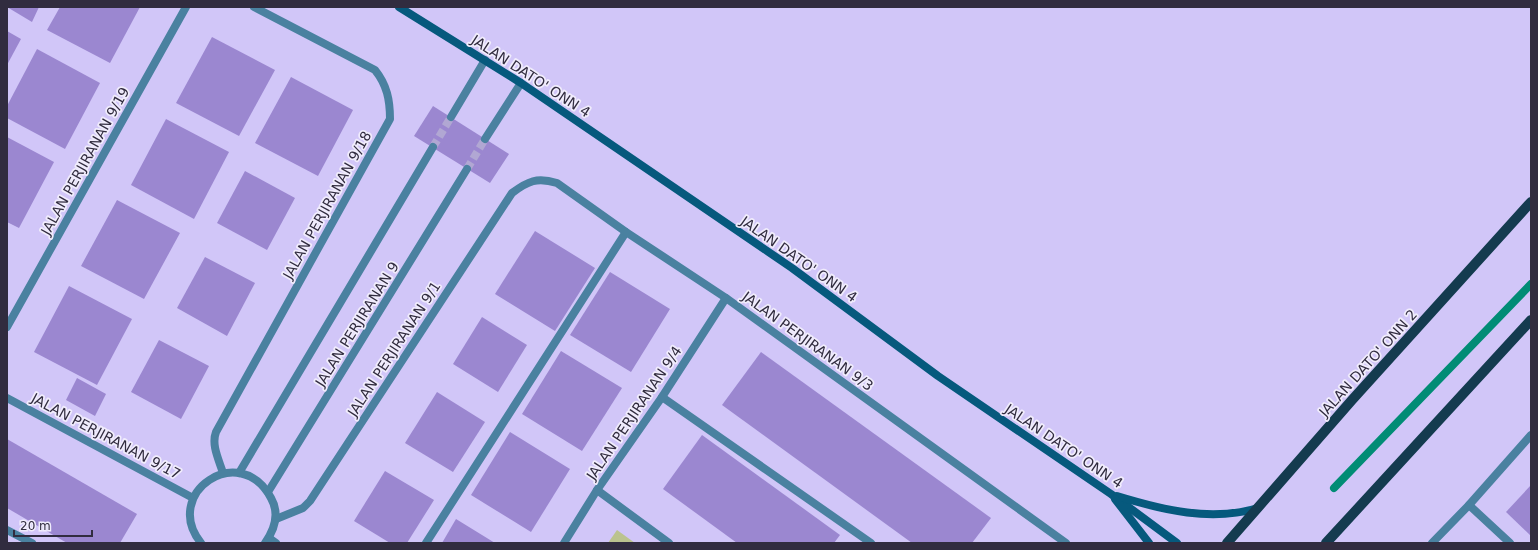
<svg xmlns="http://www.w3.org/2000/svg" width="1538" height="550" font-family="'DejaVu Sans',sans-serif">
	<style>
		.green { fill: #bbc38f }
		.lines { fill: none; stroke-linecap: round; stroke-linejoin: round }
		.stream { stroke: #018c75; stroke-width: 8 }
		.building { fill: #9b87d0 }
		.minor-tunnel { stroke: #b1a7d3; stroke-width: 8; stroke-dasharray: 8 4; stroke-linecap: butt }
		.service { stroke: #4a81a0; stroke-width: 8 }
		.minor { stroke: #4a81a0; stroke-width: 8 }
		.secondary { stroke: #06597d; stroke-width: 8 }
		.primary { stroke: #143b4f; stroke-width: 10 }
		.labels { text-anchor: middle; dominant-baseline: central; stroke-width: 3.5; stroke-linejoin: round; paint-order: stroke }
		.street-label { font-size: 14px; fill: #312c3f; stroke: #f0ecfc }
	</style>
	<rect width="100%" height="100%" fill="#d1c6f8"/>
	<polygon class="green" points="617,530 635,543 608,543"/>
	<g class="lines">
		<polyline class="stream" points="1334,488 1531,284"/>
	</g>
	<g class="building">
		<polygon points="7,7 39,7 32,22"/>
		<polygon points="60,7 140,7 110,63 47,30"/>
		<polygon points="7,31 21,39 7,65"/>
		<polygon points="212,37 275,70 239,136 176,103"/>
		<polygon points="37,49 100,83 65,149 7,118 7,106"/>
		<polygon points="291,77 353,110 318,176 255,143"/>
		<polygon points="433,106 509,154 490,183 414,136"/>
		<polygon points="166,119 229,152 194,219 131,185"/>
		<polygon points="7,137 54,162 19,228 7,222"/>
		<polygon points="245,171 295,198 267,250 217,223"/>
		<polygon points="117,200 180,233 144,299 81,266"/>
		<polygon points="535,231 595,268 555,331 495,294"/>
		<polygon points="205,257 255,283 227,336 177,308"/>
		<polygon points="610,272 670,309 631,372 570,335"/>
		<polygon points="69,286 132,319 97,385 34,352"/>
		<polygon points="482,317 527,345 498,392 453,364"/>
		<polygon points="159,340 209,366 181,419 131,392"/>
		<polygon points="561,351 622,388 582,451 522,414"/>
		<polygon points="761,352 991,518 972,543 912,543 722,405"/>
		<polygon points="77,378 106,394 95,416 66,400"/>
		<polygon points="437,392 485,422 453,472 405,443"/>
		<polygon points="510,432 570,469 531,532 471,495"/>
		<polygon points="702,435 840,535 834,543 737,543 663,489"/>
		<polygon points="7,439 137,514 120,543 67,543 7,508"/>
		<polygon points="385,471 434,500 407,543 390,543 354,521"/>
		<polygon points="1531,485 1531,536 1506,512"/>
		<polygon points="456,519 495,543 442,543"/>
	</g>
	<g class="lines">
		<g class="minor-tunnel">
			<polyline points="433,147 451,117"/>
			<polyline points="467,169 485,139"/>
		</g>
		<g class="service">
			<polyline points="662,397 871,543"/>
			<polyline points="1469,505 1510,543"/>
			<polyline points="7,530 32,543"/>
			<polyline points="426,543 626,232"/>
		</g>
		<g class="minor">
			<polyline points="451,117 485,60"/>
			<polyline points="485,139 521,83"/>
			<polyline points="7,327 186,7"/>
			<polyline points="7,398 193,498"/>
			<path d="M223,473c-4,-13 -12,-28 -7,-41l174,-313c0,-19 -3,-34 -15,-49l-121,-63"/>
			<polyline points="239,473 433,147"/>
			<polyline points="597,490 669,543"/>
			<polyline points="268,492 467,169"/>
			<path d="M276,519l27,-11 7,-7 202,-308c16,-12 25,-16 45,-10l69,49 100,66 340,245"/>
			<polyline points="269,538 276,543"/>
			<path d="M201,543c-40,-50 39,-103 70,-45 9,16 4,31 -6,45"/>
			<polyline points="564,543 597,490 662,397 726,298"/>
			<polyline points="1432,543 1469,505 1531,435"/>
		</g>
		<g class="secondary">
			<polyline points="399,7 521,83 792,268 938,376 1111,494 1177,543"/>
			<path d="M1117,496c46,14 94,26 141,12"/>
			<polyline points="1115,499 1149,543"/>
		</g>
		<g class="primary">
			<polyline points="1227,543 1352,400 1531,202"/>
			<polyline points="1326,543 1531,320"/>
		</g>
	</g>
	<g class="labels">
		<g class="street-label">
			<text transform="translate(531 76) rotate(33)">JALAN DATO' ONN 4</text>
			<text transform="translate(85 161) rotate(-61)">JALAN PERJIRANAN 9/19</text>
			<text transform="translate(327 205) rotate(-61)">JALAN PERJIRANAN 9/18</text>
			<text transform="translate(799 259) rotate(35)">JALAN DATO' ONN 4</text>
			<text transform="translate(357 324) rotate(-58)">JALAN PERJIRANAN 9</text>
			<text transform="translate(808 341) rotate(36)">JALAN PERJIRANAN 9/3</text>
			<text transform="translate(394 349) rotate(-57)">JALAN PERJIRANAN 9/1</text>
			<text transform="translate(1368 363) rotate(-48)">JALAN DATO' ONN 2</text>
			<text transform="translate(634 413) rotate(-56)">JALAN PERJIRANAN 9/4</text>
			<text transform="translate(106 436) rotate(28)">JALAN PERJIRANAN 9/17</text>
			<text transform="translate(1064 446) rotate(34)">JALAN DATO' ONN 4</text>
		</g>
	</g>
	<rect width="1538" height="550" fill="none" stroke="#312c3f" stroke-width="16"/>
	<path d="M14 530v6h78v-6" fill="none" stroke="#312c3f" stroke-width="2"/>
	<text x="20" y="530" font-size="12" fill="#312c3f" stroke="#f0ecfc" stroke-width="3" paint-order="stroke">20 m</text>
</svg>
